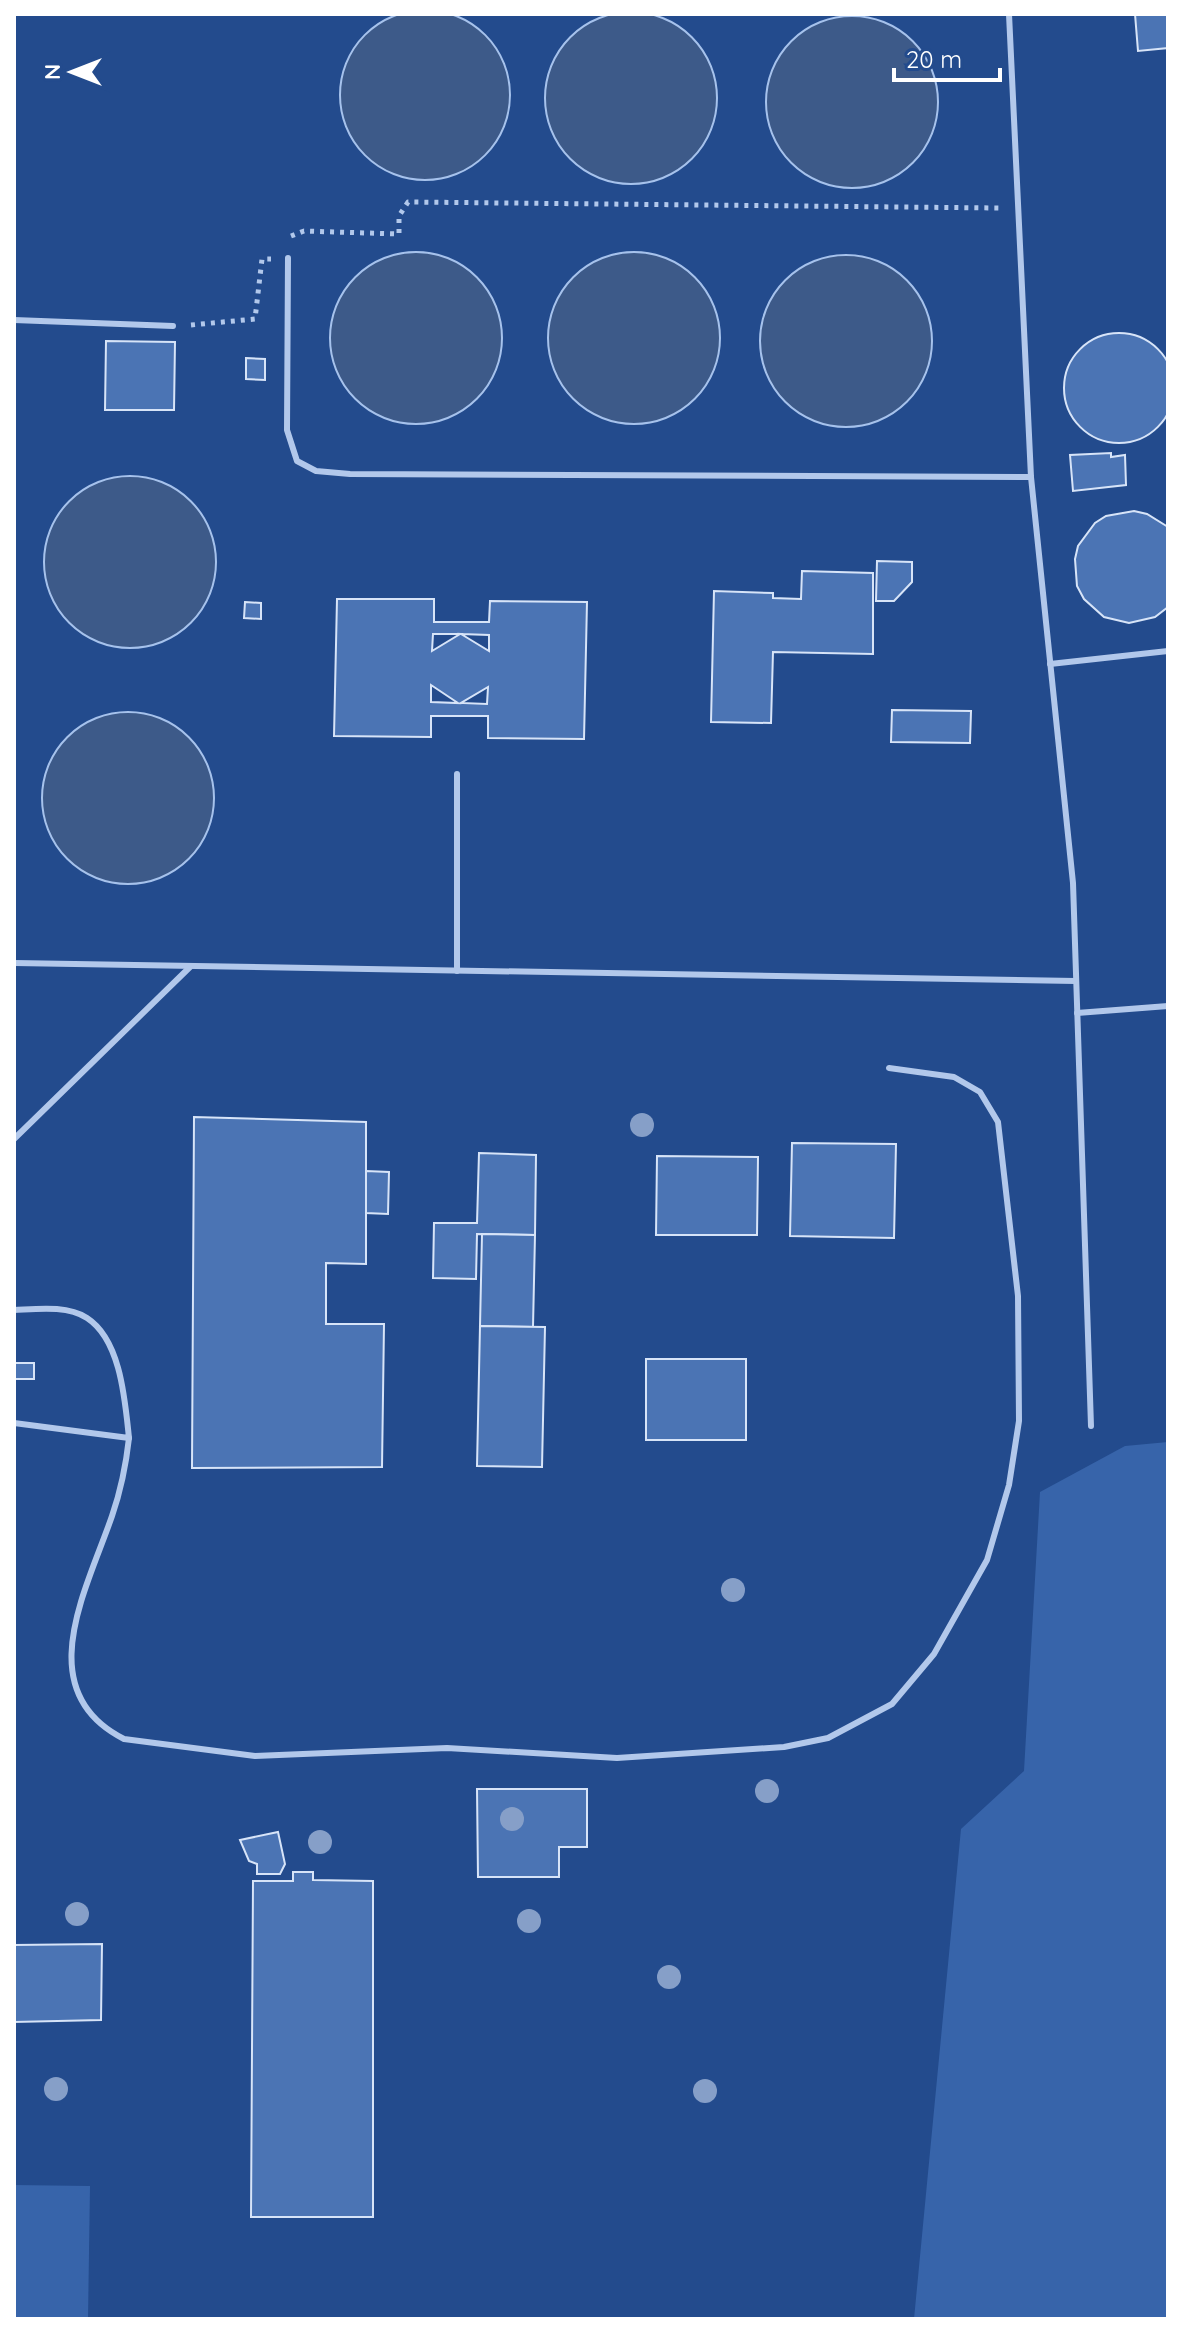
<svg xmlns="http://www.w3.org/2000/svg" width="1182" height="2333" font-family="Quicksand,sans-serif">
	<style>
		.green { fill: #3764aa }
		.water { fill: #3d5a89; stroke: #a6c2ec; stroke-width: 2 }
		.building { fill: #4b74b4; stroke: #d7e4f8; stroke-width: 2; fill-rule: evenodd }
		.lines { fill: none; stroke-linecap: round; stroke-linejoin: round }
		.path { stroke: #b2c8eb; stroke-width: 5; stroke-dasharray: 4 6; stroke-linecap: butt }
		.service { stroke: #b2c8eb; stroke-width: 6 }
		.tree { fill: #869fc8 }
	</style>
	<rect width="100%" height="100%" fill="#234b8d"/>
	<g class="green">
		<polygon points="1168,1442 1168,2319 914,2319 961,1829 1024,1771 1040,1492 1125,1446"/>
		<polygon points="14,2185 90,2186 88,2319 14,2319"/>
	</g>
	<g class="water">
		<circle cx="425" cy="95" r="85"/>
		<circle cx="631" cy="98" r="86"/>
		<circle cx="852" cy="102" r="86"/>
		<circle cx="416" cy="338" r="86"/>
		<circle cx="634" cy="338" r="86"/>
		<circle cx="846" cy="341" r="86"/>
		<circle cx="130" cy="562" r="86"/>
		<circle cx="128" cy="798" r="86"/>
	</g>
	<g class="building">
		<polygon points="1135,14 1168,14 1168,48 1138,51"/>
		<circle cx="1119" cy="388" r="55"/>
		<polygon points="106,341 175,342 174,410 105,410"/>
		<polygon points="246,358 265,359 265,380 246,379"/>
		<polygon points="1111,453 1111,457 1125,455 1126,485 1073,491 1070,455"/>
		<polygon points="1134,511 1147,514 1168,527 1168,607 1155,617 1129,623 1104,617 1084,599 1077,586 1075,559 1078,546 1095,523 1106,516"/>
		<polygon points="877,561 912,562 912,582 894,601 876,601"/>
		<polygon points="802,571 873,573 873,654 773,652 771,723 711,722 714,591 773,593 773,598 801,599"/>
		<path d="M337,599h97v23h55l1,-21 97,1 -3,137 -96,-1v-22h-57v21l-97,-1zM433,634h27l-28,17zM461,634l28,1v16zM431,685l27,18 -27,-1zM488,687l-1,17 -26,-1z"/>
		<polygon points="245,602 261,603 261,619 244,618"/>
		<polygon points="892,710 971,711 970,743 891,742"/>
		<polygon points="194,1117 366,1122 366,1264 326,1263 326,1324 384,1324 382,1467 192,1468"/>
		<polygon points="792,1143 896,1144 894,1238 790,1236"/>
		<polygon points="479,1153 536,1155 535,1235 477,1234 476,1279 433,1278 434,1223 477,1223"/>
		<polygon points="657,1156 758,1157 757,1235 656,1235"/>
		<polygon points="366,1171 389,1172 388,1214 366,1213"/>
		<polygon points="482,1234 535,1235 533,1327 480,1326"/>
		<polygon points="480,1326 545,1327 542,1467 477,1466"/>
		<rect x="646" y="1359" width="100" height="81"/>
		<rect x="14" y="1363" width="20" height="16"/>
		<polygon points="477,1789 587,1789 587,1847 559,1847 559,1877 478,1877"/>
		<polygon points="278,1832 285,1864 280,1874 257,1874 257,1864 249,1861 240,1840"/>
		<polygon points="293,1872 313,1872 313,1880 373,1881 373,2217 251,2217 253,1881 293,1881"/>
		<polygon points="102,1944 101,2020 14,2022 14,1945"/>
	</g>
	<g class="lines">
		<g class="path">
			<polyline points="291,236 304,231 399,234 399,216 408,202 999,208"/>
			<polyline points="191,325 255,319 262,259 271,259"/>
		</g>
		<g class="service">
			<polyline points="1009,14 1031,477 1073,883 1091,1426"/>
			<polyline points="288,258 287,430 297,461 316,471 350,474 1031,477"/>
			<polyline points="14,320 173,326"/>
			<polyline points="1050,664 1168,651"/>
			<polyline points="457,774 457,971"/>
			<polyline points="14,963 1076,981"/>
			<polyline points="1077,1013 1168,1006"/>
			<polyline points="14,1139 190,967"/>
			<path d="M14,1310c23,-1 53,-5 73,8 34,22 38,83 42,120l-115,-15"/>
			<path d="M129,1438c-3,27 -8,52 -17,78 -25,73 -83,175 12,223l131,17 192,-8 170,10 167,-11 44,-9 64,-34 42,-50 53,-94 22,-75 10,-64 -1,-125 -20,-174 -18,-30 -26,-15 -65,-9"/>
		</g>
	</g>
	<g class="tree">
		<circle cx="642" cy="1125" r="12"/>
		<circle cx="733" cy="1590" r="12"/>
		<circle cx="767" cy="1791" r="12"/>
		<circle cx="512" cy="1819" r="12"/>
		<circle cx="320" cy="1842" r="12"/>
		<circle cx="77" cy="1914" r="12"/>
		<circle cx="529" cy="1921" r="12"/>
		<circle cx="669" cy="1977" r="12"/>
		<circle cx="56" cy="2089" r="12"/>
		<circle cx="705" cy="2091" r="12"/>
	</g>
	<rect width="1182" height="2333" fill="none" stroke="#ffffff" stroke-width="32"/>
	<g transform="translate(72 72) rotate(270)" stroke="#234b8d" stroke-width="6" paint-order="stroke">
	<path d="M0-6L14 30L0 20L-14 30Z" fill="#ffffff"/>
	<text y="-12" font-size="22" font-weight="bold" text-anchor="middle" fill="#ffffff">N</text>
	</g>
	<path d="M894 68v12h106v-12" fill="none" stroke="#ffffff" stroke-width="4"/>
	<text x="906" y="68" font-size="24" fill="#ffffff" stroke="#234b8d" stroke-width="6" paint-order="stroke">20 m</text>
</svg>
